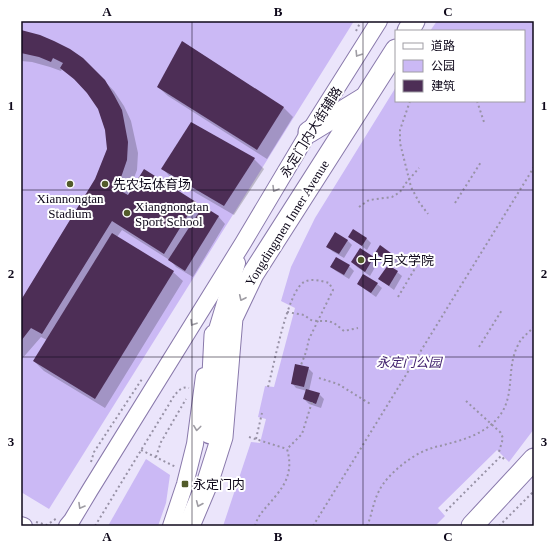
<svg xmlns="http://www.w3.org/2000/svg" width="555" height="547" font-family="'Times New Roman','Noto Sans SC',serif">
	<style>
		.green { fill: #cbb9f5 }
		.shadow { fill: #0003 }
		.building { fill: #4d2e56 }
		.lines { fill: none; stroke-linecap: round; stroke-linejoin: round }
		.minor-casing { stroke: #8979ab; stroke-width: 18 }
		.major-casing { stroke: #8979ab; stroke-width: 23 }
		.path { stroke: #9892a6; stroke-width: 2; stroke-dasharray: 2 3; stroke-linecap: butt }
		.minor { stroke: #fff; stroke-width: 16 }
		.major { stroke: #fff; stroke-width: 21 }
		.oneway { stroke: #9f9da4 }
		.grid { fill: none; stroke: #0f091b; stroke-width: 1; stroke-opacity: 0.55 }
		.poi-dot { fill: #525b2a; stroke: #fff; stroke-width: 1.5 }
		.labels { text-anchor: middle; dominant-baseline: central; stroke-width: 4; stroke-linejoin: round; paint-order: stroke }
		.street-label { font-size: 13px; fill: #0f091b; stroke: #fff }
		.poi-label { font-size: 13px; fill: #0f091b; stroke: #fff; text-anchor: start }
		.park-label { font-size: 13px; font-style: italic; fill: #42226e; stroke: #fff }
		.neatline { fill: none; stroke: #0f091b; stroke-width: 1.5 }
		.grid-label { font-size: 13px; text-anchor: middle; font-weight: bold; fill: #0f091b }
	</style>
	<rect width="100%" height="100%" fill="#ebe5fb"/>
	<g class="green">
		<polygon points="21,21 354,21 49,509 21,492"/>
		<polygon points="437,21 534,21 534,429 509,462 497,450 438,508 445,516 435,526 223,526 251,442 260,443 266,419 258,417 265,386 274,387 295,308 281,301 291,267 315,218 396,87 396,101 524,101 524,31 430,31"/>
		<polygon points="146,459 170,475 166,503 158,526 108,526"/>
	</g>
	<g class="shadow">
		<polygon points="21,31 93,69 114,91 124,106 131,121 138,153 137,170 127,196 144,171 196,203 202,210 218,216 225,224 193,277 176,267 171,261 122,230 117,237 173,272 183,281 105,408 44,371 34,361 47,340 41,337 21,360 21,302 96,179 108,149 106,129 99,109 82,86 62,69 61,71 50,67 32,62 21,61"/>
		<polygon points="183,42 284,108 293,117 267,159 168,96 158,87"/>
		<polygon points="192,123 254,159 264,169 234,215 172,179 163,169"/>
		<polygon points="349,237 367,239 371,243 367,250"/>
		<polygon points="347,240 352,245 344,258 332,251 328,246"/>
		<polygon points="360,249 374,258 378,262 370,276 357,267 352,262"/>
		<polygon points="376,253 394,256 399,261 395,267"/>
		<polygon points="349,266 354,271 349,279 336,271 331,267"/>
		<polygon points="397,272 402,276 394,290 379,279"/>
		<polygon points="358,283 377,284 382,288 376,297 363,288"/>
		<polygon points="308,368 313,373 309,391 319,394 324,399 321,408 309,404 304,399 307,391 296,388 292,383"/>
	</g>
	<g class="building">
		<polygon points="21,30 40,35 54,41 70,49 83,58 105,80 114,95 122,110 128,142 127,160 117,189 128,195 144,169 196,202 164,254 112,221 42,334 31,328 21,341 21,300 95,179 107,149 105,130 98,109 87,93 74,79 60,68 63,63 53,58 51,62 39,57 21,53"/>
		<polygon points="182,41 284,107 257,150 157,87"/>
		<polygon points="191,122 255,158 224,206 161,169"/>
		<polygon points="203,206 219,216 185,271 168,260"/>
		<polygon points="353,229 367,238 362,246 348,237"/>
		<polygon points="335,232 348,240 339,254 326,247"/>
		<polygon points="112,233 174,271 95,399 33,361"/>
		<polygon points="380,245 395,256 390,263 375,253"/>
		<polygon points="360,248 374,257 365,272 351,262"/>
		<polygon points="336,257 350,265 344,275 330,267"/>
		<polygon points="388,265 398,271 389,286 378,279"/>
		<polygon points="363,274 378,283 371,293 357,284"/>
		<polygon points="295,364 309,367 304,387 291,384"/>
		<polygon points="306,389 320,393 316,404 303,399"/>
	</g>
	<g class="lines">
		<defs>
			<g id="minor">
				<polyline points="212,346 237,263"/>
				<polyline points="21,525 24,526"/>
				<polyline points="67,526 72,520 90,490 243,243 309,132 379,21"/>
				<polyline points="171,526 185,484 195,444 204,376"/>
			</g>
			<g id="major">
				<polyline points="408,31 414,21"/>
				<polyline points="309,132 363,99"/>
				<polyline points="210,433 215,335"/>
				<polyline points="189,526 208,481 222,437 232,318 253,274 396,50"/>
				<polyline points="472,526 534,459"/>
			</g>
		</defs>
		<use href="#minor" class="minor-casing"/>
		<use href="#major" class="major-casing"/>
		<g class="path">
			<polyline points="356,31 361,21"/>
			<polyline points="410,101 400,130 400,143 411,187 419,202 428,214"/>
			<polyline points="477,101 484,122"/>
			<polyline points="455,203 481,162"/>
			<polyline points="359,207 369,200 392,197 400,192 406,183 419,168"/>
			<polyline points="398,297 420,260"/>
			<polyline points="287,312 304,315 311,320 317,321 328,321 334,323 344,331 358,328"/>
			<polyline points="479,347 502,310"/>
			<polyline points="319,378 338,384 372,405"/>
			<path d="M268,387c6,-21 19,-95 36,-105 7,-4 18,-1 25,1l4,7 -24,49 -3,13 -5,13"/>
			<polyline points="466,401 500,432 503,438 499,452"/>
			<polyline points="249,437 287,449"/>
			<polyline points="256,439 262,413"/>
			<polyline points="141,450 176,467"/>
			<polyline points="156,457 161,442 186,399"/>
			<polyline points="91,462 94,452 142,379"/>
			<polyline points="446,511 501,456 505,460"/>
			<polyline points="36,522 47,525 57,518"/>
			<path d="M95,526l79,-130c4,-5 8,-10 15,-8"/>
			<path d="M255,526c3,-12 12,-19 19,-28 13,-15 19,-29 13,-49l15,-15 10,-32"/>
			<polyline points="313,526 534,167"/>
			<path d="M367,526c5,-11 6,-24 12,-35 8,-17 35,-38 53,-43 5,-2 10,-2 15,-4 17,-4 37,-11 49,-24 21,-22 9,-50 22,-75 3,-7 10,-12 16,-18"/>
			<polyline points="499,526 534,491"/>
		</g>
		<use href="#minor" class="minor"/>
		<use href="#major" class="major"/>
	</g>
	<defs><path id="oneway-chevron" d="M-2-3.5L2.5 0L-2 3.5" fill="none" stroke-width="1.6" stroke-linecap="round" stroke-linejoin="round"/></defs>
	<g class="oneway">
		<use href="#oneway-chevron" transform="translate(358 54) rotate(122)"/>
		<use href="#oneway-chevron" transform="translate(275 189) rotate(121)"/>
		<use href="#oneway-chevron" transform="translate(242 298) rotate(115)"/>
		<use href="#oneway-chevron" transform="translate(193 323) rotate(122)"/>
		<use href="#oneway-chevron" transform="translate(197 428) rotate(97)"/>
		<use href="#oneway-chevron" transform="translate(199 504) rotate(113)"/>
		<use href="#oneway-chevron" transform="translate(81 506) rotate(120)"/>
	</g>
	<path class="grid" d="M192,21v505M363,21v505M21,190h513M21,357h513"/>
	<g class="poi-dot">
		<circle cx="70" cy="184" r="4"/>
		<circle cx="105" cy="184" r="4"/>
		<circle cx="127" cy="213" r="4"/>
		<circle cx="361" cy="260" r="4"/>
		<rect x="181" y="480" width="8" height="8" rx="2"/>
	</g>
	<g class="labels">
		<g class="street-label">
			<text transform="translate(311 132) rotate(-58)">永定门内大街辅路</text>
			<text transform="translate(287 223) rotate(-58)">Yongdingmen Inner Avenue</text>
		</g>
		<g class="poi-label">
			<text x="113" y="184">先农坛体育场</text>
			<text x="70" y="198" text-anchor="middle">Xiannongtan<tspan x="70" dy="15">Stadium</tspan></text>
			<text x="135" y="206">Xiangnongtan<tspan x="135" dy="15">Sport School</tspan></text>
			<text x="369" y="260">十月文学院</text>
			<text x="193" y="484">永定门内</text>
		</g>
		<g class="park-label">
			<text x="409" y="362">永定门公园</text>
		</g>
	</g>
	<rect width="555" height="547" fill="none" stroke="#ffffff" stroke-width="44"/>
	<rect x="395" y="30" width="130" height="72" fill="#ffffff" stroke="#9f9da4"/>
	<rect x="403" y="43" width="20" height="6" fill="#ffffff" stroke="#9f9da4"/>
	<text x="431" y="50" font-size="12" fill="#0f091b">道路</text>
	<rect x="403" y="60" width="20" height="12" fill="#cbb9f5" stroke="#9f9da4"/>
	<text x="431" y="70" font-size="12" fill="#0f091b">公园</text>
	<rect x="403" y="80" width="20" height="12" fill="#4d2e56" stroke="#9f9da4"/>
	<text x="431" y="90" font-size="12" fill="#0f091b">建筑</text>
	<rect x="22" y="22" width="511" height="503" class="neatline"/>
	<g class="grid-label">
		<text x="107" y="16">A</text>
		<text x="278" y="16">B</text>
		<text x="448" y="16">C</text>
		<text x="11" y="110">1</text>
		<text x="544" y="110">1</text>
		<text x="11" y="278">2</text>
		<text x="544" y="278">2</text>
		<text x="11" y="446">3</text>
		<text x="544" y="446">3</text>
		<text x="107" y="541">A</text>
		<text x="278" y="541">B</text>
		<text x="448" y="541">C</text>
	</g>
</svg>
